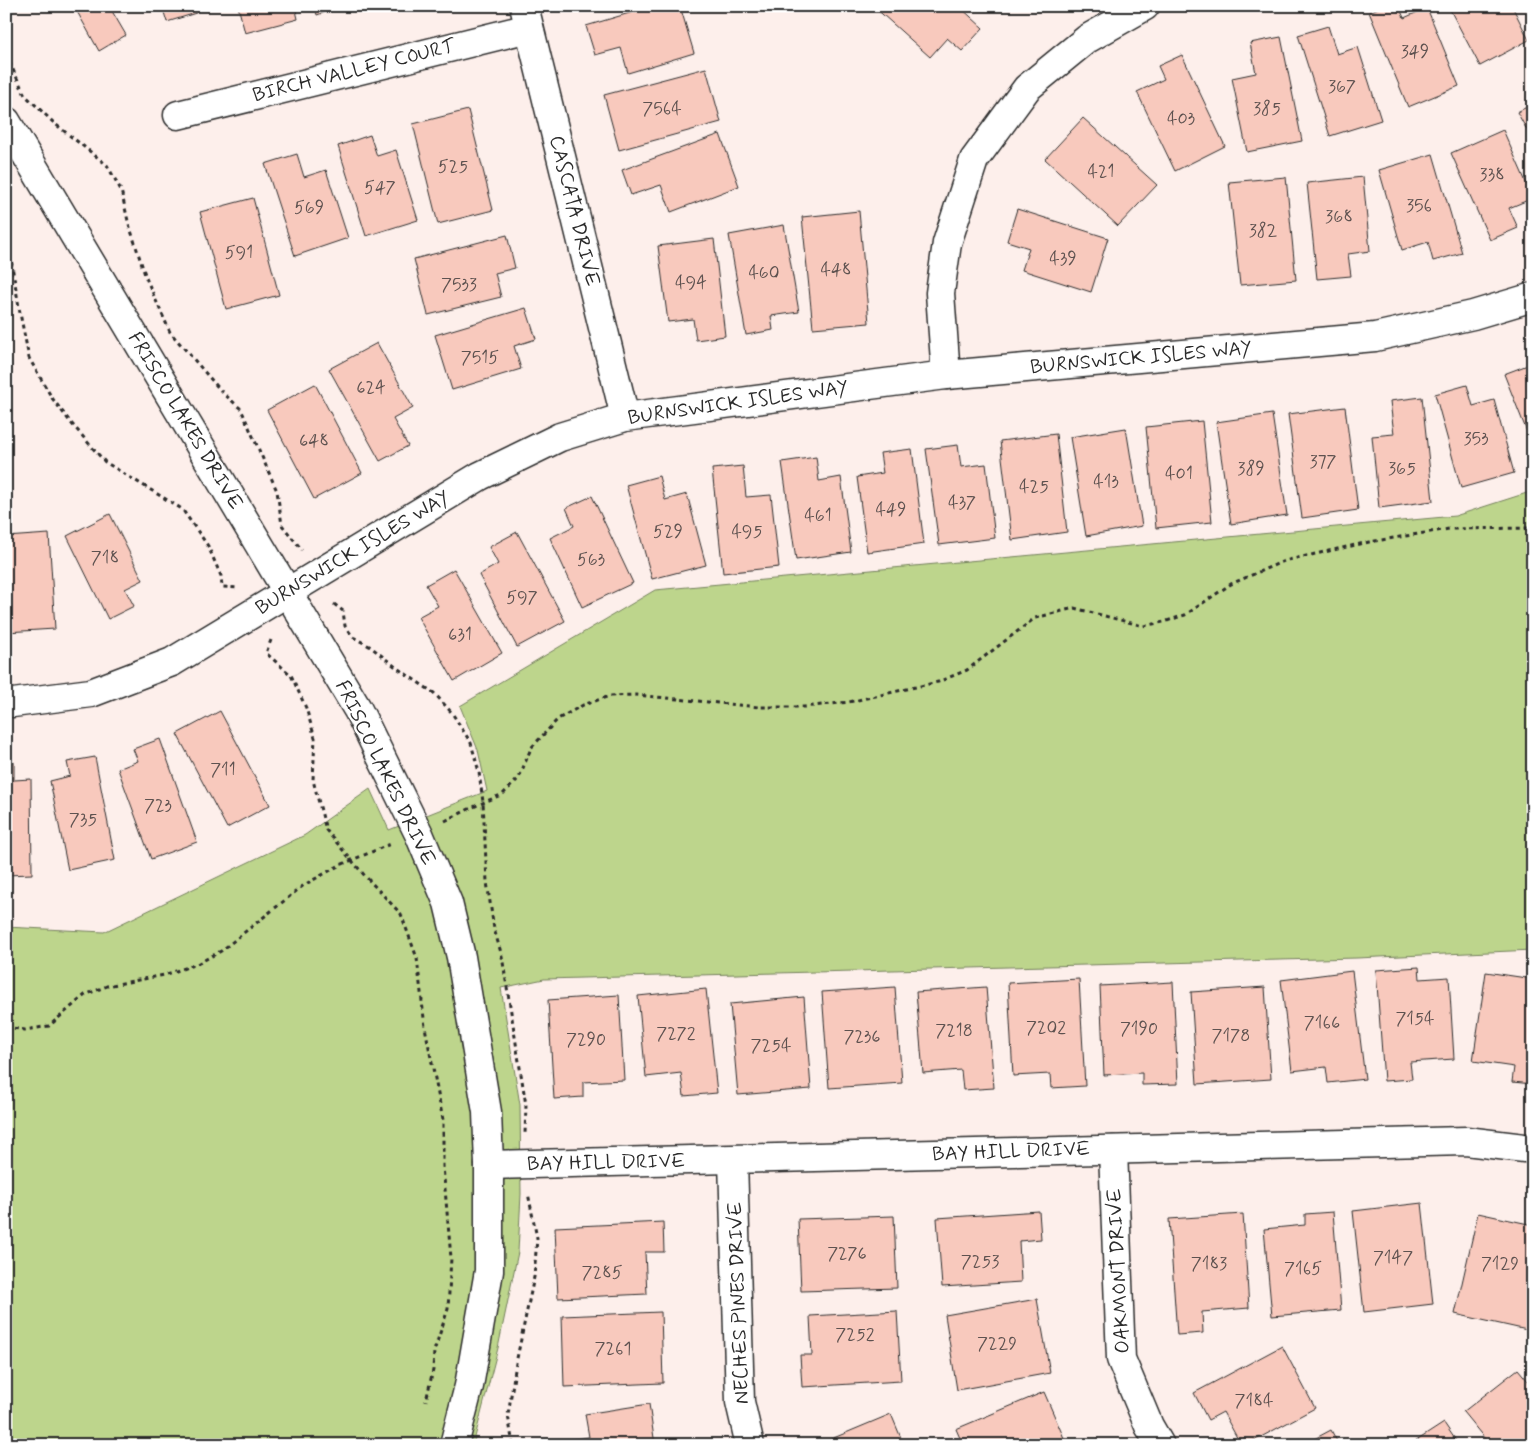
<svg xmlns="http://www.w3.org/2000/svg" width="1539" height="1451" font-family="Mynerve,sans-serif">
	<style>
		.green { fill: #bdd58c; stroke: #74805c }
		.building { fill: #f8c9bd; stroke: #2b2b2b }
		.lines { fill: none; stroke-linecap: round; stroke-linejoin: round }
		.street-casing { stroke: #2b2b2b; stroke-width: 31 }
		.secondary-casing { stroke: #2b2b2b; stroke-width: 31 }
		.path { stroke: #2b2b2b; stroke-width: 3; stroke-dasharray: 4 4; stroke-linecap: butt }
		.street { stroke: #fff; stroke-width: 28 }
		.secondary { stroke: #fff; stroke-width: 28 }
		.labels { text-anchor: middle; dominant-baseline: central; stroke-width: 4.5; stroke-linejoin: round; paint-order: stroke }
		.number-label { font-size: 18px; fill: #5e5250 }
		.street-label { font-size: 20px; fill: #2b2b2b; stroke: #fff }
	</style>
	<rect width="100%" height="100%" fill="#fdefeb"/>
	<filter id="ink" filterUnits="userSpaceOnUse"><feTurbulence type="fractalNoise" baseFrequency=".02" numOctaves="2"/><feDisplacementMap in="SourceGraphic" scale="10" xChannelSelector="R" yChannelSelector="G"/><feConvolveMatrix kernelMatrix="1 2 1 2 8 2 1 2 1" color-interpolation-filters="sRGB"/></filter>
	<g filter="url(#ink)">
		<polygon class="green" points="1533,491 1533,950 1357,958 544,979 501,988 520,1105 521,1194 518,1252 498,1348 473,1445 6,1445 6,927 104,932 305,835 370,789 389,830 487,791 478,750 460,706 655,590 1455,516"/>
		<g class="building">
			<polygon points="74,6 109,6 126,35 99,51"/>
			<polygon points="162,6 194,6 196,13 167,22"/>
			<polygon points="238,6 295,6 298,19 245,33"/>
			<polygon points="315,6 343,6 317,15"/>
			<polygon points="583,6 596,6 584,10"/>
			<polygon points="653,6 680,6 694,53 628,73 621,48 595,55 586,26"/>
			<polygon points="873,6 959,6 983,28 962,51 947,38 930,57"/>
			<polygon points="1383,6 1399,6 1404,18 1427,8 1459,86 1408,107 1369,12"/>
			<polygon points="1448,6 1512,6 1529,40 1480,66"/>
			<polygon points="1328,26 1337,54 1358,47 1381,120 1330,136 1298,35"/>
			<polygon points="1281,37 1302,141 1247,152 1232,78 1256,73 1250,43"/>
			<polygon points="1182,55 1225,146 1175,171 1137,92 1164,79 1158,66"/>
			<polygon points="706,68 721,122 619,150 604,95"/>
			<polygon points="1533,104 1533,141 1517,112"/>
			<polygon points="468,110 493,210 438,224 413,124"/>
			<polygon points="1083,118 1157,185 1118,226 1045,159"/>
			<polygon points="1503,130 1533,198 1509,208 1518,228 1490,240 1451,153"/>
			<polygon points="720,134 739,186 671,212 661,185 631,195 622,170"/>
			<polygon points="370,135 377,156 396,150 418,220 366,236 338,146"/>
			<polygon points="297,154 304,177 326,170 348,238 295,256 265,164"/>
			<polygon points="1433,154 1462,253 1433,261 1428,242 1402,250 1379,170"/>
			<polygon points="1286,177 1296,280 1240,285 1229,182"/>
			<polygon points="1363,177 1370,251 1348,254 1351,276 1317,279 1307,183"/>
			<polygon points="253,198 279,295 226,309 200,212"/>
			<polygon points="1017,209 1108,238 1091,292 1022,270 1029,248 1007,241"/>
			<polygon points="859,211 869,323 813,328 802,217"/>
			<polygon points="784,225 799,312 771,316 773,330 746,335 729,235"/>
			<polygon points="507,235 515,268 495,273 501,297 428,315 414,259"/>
			<polygon points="714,239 725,336 696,340 693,319 668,322 658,246"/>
			<polygon points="526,308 536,339 514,346 521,369 452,390 435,335"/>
			<polygon points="377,343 413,408 393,419 408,446 380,461 329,369"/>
			<polygon points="1533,363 1533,447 1504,374"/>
			<polygon points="315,384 362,473 314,499 267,410"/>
			<polygon points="1467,385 1473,406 1494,400 1514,473 1461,488 1435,394"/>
			<polygon points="1422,397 1433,501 1379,508 1372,436 1394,434 1390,401"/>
			<polygon points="1345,407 1358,510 1302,518 1288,414"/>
			<polygon points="1272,414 1287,515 1231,524 1216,422"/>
			<polygon points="1202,421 1212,522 1156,528 1146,427"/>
			<polygon points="1126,428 1142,526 1086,536 1070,437"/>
			<polygon points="1056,434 1067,532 1012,540 1000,441"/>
			<polygon points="958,445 961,467 986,464 995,538 939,545 926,449"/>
			<polygon points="912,449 924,544 867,552 857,477 883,473 880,453"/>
			<polygon points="816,457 819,481 841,477 851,552 796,560 782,462"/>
			<polygon points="743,466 746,497 771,495 779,567 723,573 712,469"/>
			<polygon points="659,476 665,500 687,494 706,565 652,579 626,485"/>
			<polygon points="592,496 633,583 582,607 550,538 574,526 566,508"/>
			<polygon points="110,514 143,580 125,589 134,606 108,619 67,536"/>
			<polygon points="517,532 565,621 517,647 479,575 498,564 489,547"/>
			<polygon points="49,534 55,629 6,632 6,537"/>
			<polygon points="454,569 502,653 454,681 418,617 438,606 426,585"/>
			<polygon points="220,711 270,805 227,828 177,734"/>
			<polygon points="160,739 197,842 151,859 118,769 138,761 133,749"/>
			<polygon points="95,757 115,860 68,870 50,781 70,776 67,762"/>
			<polygon points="6,762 14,762 14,780 31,779 32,874 6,875"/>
			<polygon points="1419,967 1420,979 1449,977 1454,1059 1410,1062 1412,1079 1384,1081 1376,970"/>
			<polygon points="1352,971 1365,1079 1328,1083 1326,1067 1292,1071 1281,980"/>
			<polygon points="1486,972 1533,979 1533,1084 1512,1082 1514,1067 1473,1061"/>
			<polygon points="1079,979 1085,1086 1051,1088 1050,1074 1013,1076 1008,983"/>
			<polygon points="1173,982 1178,1084 1142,1085 1142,1073 1104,1075 1100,986"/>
			<polygon points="895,987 902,1083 829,1088 822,992"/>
			<polygon points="986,987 994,1088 963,1090 961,1070 923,1073 916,992"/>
			<polygon points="1265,987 1271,1079 1197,1084 1191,992"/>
			<polygon points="706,989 717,1093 684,1096 681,1073 646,1077 638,996"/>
			<polygon points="619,995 624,1080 583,1082 583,1097 554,1099 548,1000"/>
			<polygon points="804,997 811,1089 738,1095 730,1004"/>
			<polygon points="1422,1203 1433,1304 1364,1312 1353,1211"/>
			<polygon points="1039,1211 1041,1239 1019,1241 1021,1282 942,1287 937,1218"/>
			<polygon points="1333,1212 1341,1310 1272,1316 1264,1229 1305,1225 1305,1214"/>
			<polygon points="1478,1213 1533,1225 1533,1302 1527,1330 1455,1314"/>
			<polygon points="1243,1214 1249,1308 1202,1312 1203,1333 1177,1335 1169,1219"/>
			<polygon points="894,1216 897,1288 801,1291 798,1219"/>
			<polygon points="663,1222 664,1252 645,1252 647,1294 558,1298 555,1227"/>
			<polygon points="1037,1299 1050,1373 957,1390 945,1315"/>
			<polygon points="897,1311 901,1381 802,1387 800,1355 812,1355 810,1316"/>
			<polygon points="661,1312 663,1383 564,1387 562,1316"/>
			<polygon points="1282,1346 1315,1408 1246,1445 1241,1445 1223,1412 1208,1420 1194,1393"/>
			<polygon points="1518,1369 1533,1387 1533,1445 1490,1445 1463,1412"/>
			<polygon points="1044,1392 1067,1445 963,1445 956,1429"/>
			<polygon points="649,1404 655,1445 567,1445 567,1440 589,1437 585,1414"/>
			<polygon points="891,1414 904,1445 817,1445"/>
			<polygon points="1444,1423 1459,1445 1410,1445"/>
			<polygon points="1331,1430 1339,1445 1303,1445"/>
		</g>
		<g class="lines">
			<defs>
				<g id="street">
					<polyline points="524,6 625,417"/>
					<polyline points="178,115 529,28"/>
					<polyline points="946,375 940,293 947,243 974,160 1027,88 1087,39 1145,6"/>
					<polyline points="6,702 13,703 91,693 172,662 480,476 560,437 625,417 946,375 1375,337 1473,315 1533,297"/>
					<polyline points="1113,1150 1121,1359 1149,1426 1160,1445"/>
					<polyline points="733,1160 740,1402 750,1445"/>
					<polyline points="489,1165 1466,1141 1533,1149"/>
				</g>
				<polyline id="secondary" points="6,121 358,710 419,834 448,903 461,957 487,1112 489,1165 489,1271 469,1386 454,1445"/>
			</defs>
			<use href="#street" class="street-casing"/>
			<use href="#secondary" class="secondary-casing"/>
			<g class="path">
				<polyline points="6,55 25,95 54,123 107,165 121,190 128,221 146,278 170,332 222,392 241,409 277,491 282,525 302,550"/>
				<polyline points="6,230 20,313 29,358 52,398 71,423 105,462 182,509 208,546 221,576 222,587 239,588"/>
				<polyline points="334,604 343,611 345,626 353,637 371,647 397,668 434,693 452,713 471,743 479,772 483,802 487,882 494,929 502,956 526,1105 525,1134"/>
				<polyline points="271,640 266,653 291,675 306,708 315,738 313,780 326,830 365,876 401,914 417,958 425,1027 443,1120 443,1166 451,1258 448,1309 434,1351 433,1370 426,1401"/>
				<polyline points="445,821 471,808 503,794 519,778 531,748 558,719 583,705 610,696 636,695 759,707 804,707 849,702 938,682 967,670 1035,618 1074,608 1143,626 1164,622 1185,615 1231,584 1284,561 1369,542 1449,529 1533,528"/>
				<polyline points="6,1027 25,1030 49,1026 85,995 107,986 164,975 197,964 221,951 304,885 340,865 393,843"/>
				<polyline points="513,1445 508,1415 516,1363 534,1277 537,1238 528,1193"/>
			</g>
			<use href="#street" class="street"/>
			<use href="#secondary" class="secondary"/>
		</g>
	</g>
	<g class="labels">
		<g class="number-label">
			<text x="1415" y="52">349</text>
			<text x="1342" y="87">367</text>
			<text x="662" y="109">7564</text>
			<text x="1267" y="109">385</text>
			<text x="1181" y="119">403</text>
			<text x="453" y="167">525</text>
			<text x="1101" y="172">421</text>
			<text x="1492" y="175">338</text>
			<text x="380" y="188">547</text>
			<text x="1419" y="206">356</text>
			<text x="309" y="208">569</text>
			<text x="1339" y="217">368</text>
			<text x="1263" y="231">382</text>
			<text x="239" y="253">591</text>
			<text x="1063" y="259">439</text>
			<text x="836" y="270">448</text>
			<text x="764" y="273">460</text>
			<text x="691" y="283">494</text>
			<text x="459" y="285">7533</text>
			<text x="480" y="358">7515</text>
			<text x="371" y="388">624</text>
			<text x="1476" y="439">353</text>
			<text x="314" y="441">648</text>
			<text x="1323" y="462">377</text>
			<text x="1251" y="469">389</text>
			<text x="1402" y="469">365</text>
			<text x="1179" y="474">401</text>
			<text x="1106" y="482">413</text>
			<text x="1034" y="487">425</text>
			<text x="962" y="503">437</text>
			<text x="891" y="510">449</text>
			<text x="818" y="516">461</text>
			<text x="668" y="532">529</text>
			<text x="747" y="532">495</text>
			<text x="105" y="558">718</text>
			<text x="591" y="560">563</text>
			<text x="522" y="598">597</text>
			<text x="460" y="635">631</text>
			<text x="223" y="770">711</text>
			<text x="158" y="806">723</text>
			<text x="83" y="820">735</text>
			<text x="1415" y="1019">7154</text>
			<text x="1322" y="1023">7166</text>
			<text x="1046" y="1028">7202</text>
			<text x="1139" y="1029">7190</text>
			<text x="954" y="1031">7218</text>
			<text x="676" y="1034">7272</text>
			<text x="1231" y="1036">7178</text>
			<text x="862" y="1037">7236</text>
			<text x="586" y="1040">7290</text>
			<text x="771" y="1046">7254</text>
			<text x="847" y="1254">7276</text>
			<text x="1393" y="1258">7147</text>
			<text x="980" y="1262">7253</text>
			<text x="1209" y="1264">7183</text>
			<text x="1500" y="1264">7129</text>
			<text x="1303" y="1269">7165</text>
			<text x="602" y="1273">7285</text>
			<text x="855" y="1335">7252</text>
			<text x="997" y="1344">7229</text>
			<text x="613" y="1349">7261</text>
			<text x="1254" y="1401">7184</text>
		</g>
		<g class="street-label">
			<text transform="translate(354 71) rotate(-14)">BIRCH VALLEY COURT</text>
			<text transform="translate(574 211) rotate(76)">CASCATA DRIVE</text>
			<text transform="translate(1141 358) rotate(-5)">BURNSWICK ISLES WAY</text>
			<text transform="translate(738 403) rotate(-8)">BURNSWICK ISLES WAY</text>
			<text transform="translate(185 421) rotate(59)">FRISCO LAKES DRIVE</text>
			<text transform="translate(353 553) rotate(-31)">BURNSWICK ISLES WAY</text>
			<text transform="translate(385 773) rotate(64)">FRISCO LAKES DRIVE</text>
			<text transform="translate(1011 1152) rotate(-2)">BAY HILL DRIVE</text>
			<text transform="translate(606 1163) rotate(-1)">BAY HILL DRIVE</text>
			<text transform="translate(1119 1271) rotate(-93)">OAKMONT DRIVE</text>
			<text transform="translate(739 1303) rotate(-92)">NECHES PINES DRIVE</text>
		</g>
	</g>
	<rect width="1539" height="1451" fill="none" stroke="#fff" stroke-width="25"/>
	<rect x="12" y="12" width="1514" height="1426" fill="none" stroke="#2b2b2b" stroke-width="2" filter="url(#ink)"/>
</svg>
